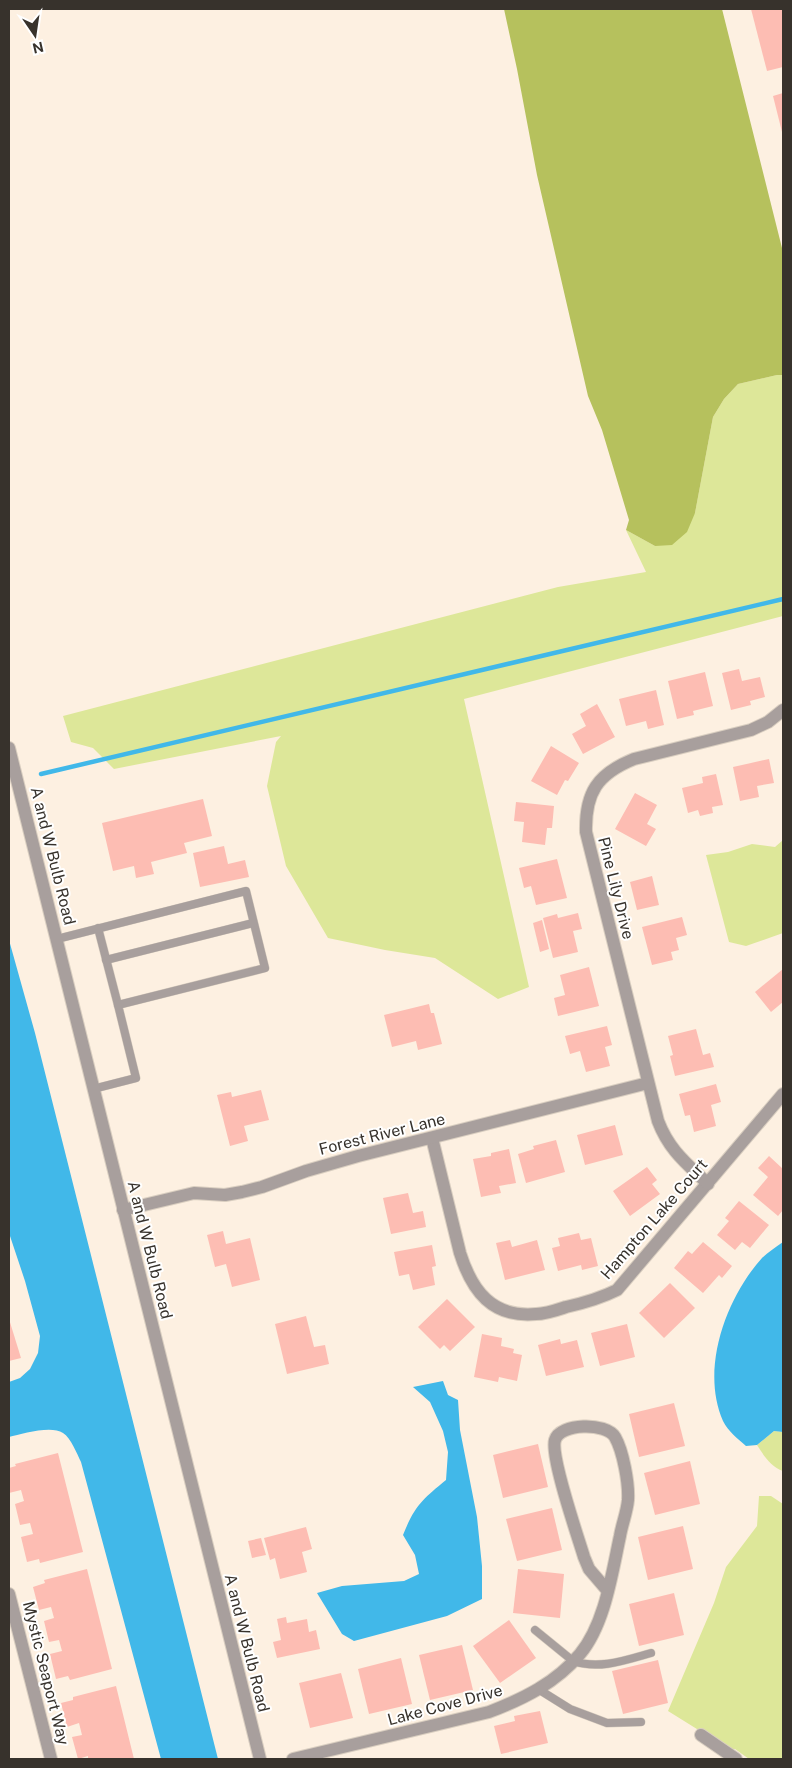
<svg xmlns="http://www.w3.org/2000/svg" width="792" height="1768" font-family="'Public Sans',sans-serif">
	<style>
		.green { fill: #dde799 }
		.forest { fill: #b6c15d }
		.water { fill: #41b8e9 }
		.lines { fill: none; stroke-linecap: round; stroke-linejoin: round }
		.stream { stroke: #41b8e9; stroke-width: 4.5 }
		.building { fill: #fdbdb3 }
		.service-casing { stroke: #d9cec0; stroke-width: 9 }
		.minor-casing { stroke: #d9cec0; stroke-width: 14 }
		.tertiary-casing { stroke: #d9cec0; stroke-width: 14 }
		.service { stroke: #a89f9d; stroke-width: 8 }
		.minor { stroke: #a89f9d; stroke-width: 12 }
		.tertiary { stroke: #a89f9d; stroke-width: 12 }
		.labels { text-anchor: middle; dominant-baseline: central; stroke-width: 4; stroke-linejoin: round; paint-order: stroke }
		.street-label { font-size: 16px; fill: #37322c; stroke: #fff }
	</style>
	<rect width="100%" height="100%" fill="#fdf0e1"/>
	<g class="green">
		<polygon points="777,375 783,375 783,616 464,699 529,987 498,999 435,958 385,950 328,938 286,866 267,786 276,742 281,736 114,769 93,748 71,742 63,716 558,587 646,572 626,530 655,546 695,513 713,417 724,399 738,384"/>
		<polygon points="783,840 783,933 746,946 729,942 706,855 728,852 752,844 775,847"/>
		<path d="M774,1431l9,1v39c-12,-4 -19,-15 -26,-26z"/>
		<polygon points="759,1496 771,1496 783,1504 783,1759 749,1759 735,1749 729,1749 668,1711 714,1603 726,1567 757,1526"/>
	</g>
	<polygon class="forest" points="504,9 722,9 783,252 783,375 777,375 738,384 724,399 713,417 695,513 687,532 672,545 655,546 626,530 629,520 602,430 588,396 537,175 517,69"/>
	<g class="water">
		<path d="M9,940l26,93 183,726h-57l-80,-297c-4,-8 -10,-24 -18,-29 -12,-8 -41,1 -54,4v-55l11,-4 10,-9 8,-16 2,-17 -15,-55 -16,-48z"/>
		<path d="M783,1242v190l-9,-1 -17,14 -11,1c-8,-7 -18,-15 -23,-25 -23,-52 3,-123 39,-163 6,-6 14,-11 21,-16z"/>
		<path d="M443,1381l5,14 10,5 2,30 17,87 5,49v33l-35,17 -93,25 -12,-7 -25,-41 25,-7 62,-5 15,-7 -4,-19 -12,-20c12,-30 20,-36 43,-55l2,-28 -5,-21 -13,-29 -17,-15z"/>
	</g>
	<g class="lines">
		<polyline class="stream" points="41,774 783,599"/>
	</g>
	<g class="building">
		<polygon points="751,9 783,9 783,67 767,71"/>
		<polygon points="783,93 783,136 773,96"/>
		<polygon points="739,669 742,681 760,677 765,697 750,701 751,705 731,710 722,673"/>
		<polygon points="705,672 713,706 693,711 694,715 677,719 668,681"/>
		<polygon points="656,690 664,725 648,729 646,721 626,726 619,699"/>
		<polygon points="597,704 615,737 583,754 572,734 586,726 580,714"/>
		<polygon points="551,746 579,763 568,781 565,780 557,795 531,781"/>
		<polygon points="769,759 774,783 757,786 759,797 740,801 733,767"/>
		<polygon points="716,774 723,805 712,807 713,813 700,816 698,810 688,813 682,788 703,783 702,777"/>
		<polygon points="635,793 657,805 647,824 656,829 646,846 615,829"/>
		<polygon points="203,799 212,836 184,843 187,853 151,862 154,874 136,878 134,866 113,871 102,823"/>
		<polygon points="516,802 554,806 552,828 547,828 545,845 522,842 524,822 514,821"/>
		<polygon points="224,846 228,864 245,860 249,877 200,887 193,853"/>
		<polygon points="557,859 567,898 536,905 531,886 524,888 519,868"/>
		<polygon points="652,876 659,905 637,910 630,882"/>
		<polygon points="578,913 582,929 573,931 578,952 553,958 543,918 557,914 558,918"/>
		<polygon points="682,917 687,935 676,938 679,950 671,952 673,960 652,965 642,927"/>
		<polygon points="542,920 549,949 540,952 533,923"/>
		<polygon points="589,967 599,1006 558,1016 554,998 565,995 560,975"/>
		<polygon points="783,969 783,1002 771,1012 755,992"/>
		<polygon points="429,1004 431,1013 434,1013 442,1044 418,1050 416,1041 392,1047 384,1015"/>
		<polygon points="607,1026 612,1045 605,1047 610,1066 586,1072 580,1051 570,1054 565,1036"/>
		<polygon points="696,1029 703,1055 710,1053 714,1067 675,1076 670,1056 673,1055 668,1036"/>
		<polygon points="716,1084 721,1102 711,1105 716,1126 694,1132 690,1115 685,1116 679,1094"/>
		<polygon points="261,1090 269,1120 244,1126 248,1141 230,1146 217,1095 231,1092 232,1097"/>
		<polygon points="615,1125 623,1155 585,1165 577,1135"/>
		<polygon points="556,1140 565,1172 526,1183 518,1154 534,1149 533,1146"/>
		<polygon points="509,1149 516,1183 499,1186 501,1193 481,1197 473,1159 491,1156 491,1153"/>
		<polygon points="769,1156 783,1169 783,1210 778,1216 753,1195 768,1177 758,1168"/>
		<polygon points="647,1167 657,1180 652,1184 660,1194 630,1216 613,1191"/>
		<polygon points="408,1193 413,1213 423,1211 426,1227 391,1234 383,1198"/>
		<polygon points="739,1201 769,1225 750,1248 742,1242 735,1250 717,1235 729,1221 725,1218"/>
		<polygon points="223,1231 226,1244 250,1238 260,1280 232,1287 226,1264 215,1267 207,1235"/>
		<polygon points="579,1233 581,1240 591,1238 598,1266 582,1270 581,1265 558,1271 552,1248 560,1246 558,1238"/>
		<polygon points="510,1240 512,1247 537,1240 545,1270 505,1280 496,1243"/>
		<polygon points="703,1242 732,1266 722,1278 719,1275 703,1293 674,1268 688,1251 692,1254"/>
		<polygon points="432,1245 436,1266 432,1267 435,1285 413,1290 409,1274 399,1276 394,1252"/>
		<polygon points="670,1283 695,1308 664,1338 639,1313"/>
		<polygon points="447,1299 475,1327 450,1351 444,1345 440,1349 418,1327"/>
		<polygon points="306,1316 314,1347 325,1345 329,1364 287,1374 275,1324"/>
		<polygon points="9,1319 21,1358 9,1361"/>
		<polygon points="627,1324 635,1357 600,1366 591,1333"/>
		<polygon points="482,1334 502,1338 501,1346 514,1349 513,1353 522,1355 517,1381 499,1377 498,1382 474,1377"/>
		<polygon points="560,1339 561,1344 577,1340 584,1367 546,1376 538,1345"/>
		<polygon points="674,1403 685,1446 639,1457 629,1414"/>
		<polygon points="538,1444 548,1487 503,1498 493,1455"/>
		<polygon points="58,1453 83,1552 40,1563 39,1559 27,1562 21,1537 33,1534 30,1523 20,1525 15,1504 24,1501 21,1490 9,1493 9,1468 16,1466 15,1464"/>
		<polygon points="690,1461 700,1504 655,1515 644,1473"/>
		<polygon points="552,1508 562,1550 517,1561 506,1519"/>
		<polygon points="683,1526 693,1569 648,1580 638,1537"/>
		<polygon points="306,1527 312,1549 302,1552 307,1572 280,1579 275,1558 270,1560 264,1538"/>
		<polygon points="261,1538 266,1555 252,1558 248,1541"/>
		<polygon points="87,1569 112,1669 70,1680 68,1676 56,1679 50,1654 62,1651 59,1640 49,1642 44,1621 54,1618 51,1607 39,1610 33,1587 45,1583 44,1580"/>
		<polygon points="518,1569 564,1574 560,1618 513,1613"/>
		<polygon points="674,1593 684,1635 639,1646 629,1604"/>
		<polygon points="286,1617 287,1623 307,1619 309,1632 316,1630 320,1649 277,1658 273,1642 281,1640 277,1619"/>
		<polygon points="509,1620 536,1658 500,1683 473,1646"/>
		<polygon points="462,1645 473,1690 430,1700 419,1655"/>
		<polygon points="401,1658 412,1704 369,1714 358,1669"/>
		<polygon points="658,1660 668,1703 623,1714 612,1671"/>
		<polygon points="341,1673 353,1718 310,1728 299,1683"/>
		<polygon points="116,1686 134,1759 88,1759 88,1756 78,1759 72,1737 82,1735 79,1723 67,1727 61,1703 73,1700 73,1697"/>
		<polygon points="540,1711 548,1743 501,1754 494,1726 515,1721 514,1716"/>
	</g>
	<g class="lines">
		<defs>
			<g id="service">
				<polyline points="98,928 118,1005"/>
				<polyline points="57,939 246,891 265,968 118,1005 136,1078 93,1089"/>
				<polyline points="106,960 253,923"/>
				<path d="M535,1630l38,31c26,9 53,-1 78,-8"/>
				<polyline points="538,1689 570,1709 607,1723 641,1722"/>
			</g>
			<g id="minor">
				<path d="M432,1138l28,115c12,38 32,65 76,61 10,0 21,-4 30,-7 18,-4 35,-9 51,-17l166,-196"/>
				<path d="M708,1184c-22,-21 -39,-34 -50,-63l-72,-289c-1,-39 11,-58 48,-73l117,-29 17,-8 15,-12"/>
				<polyline points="123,1210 194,1193 225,1195 242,1192 262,1187 306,1171 358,1156 648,1083"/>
				<polyline points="9,1594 51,1759"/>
				<polyline points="701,1735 736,1759"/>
				<path d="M293,1759l196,-47c34,-13 67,-29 91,-58 25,-30 32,-81 40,-118 2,-12 7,-24 8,-36 1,-17 -5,-49 -13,-63 -9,-15 -55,-14 -60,3 -5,16 23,97 29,117l5,12 18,21"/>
			</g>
			<polyline id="tertiary" points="9,748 260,1759"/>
		</defs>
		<use href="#service" class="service-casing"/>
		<use href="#minor" class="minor-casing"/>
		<use href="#tertiary" class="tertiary-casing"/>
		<use href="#service" class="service"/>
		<use href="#minor" class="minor"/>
		<use href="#tertiary" class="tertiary"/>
	</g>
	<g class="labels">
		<g class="street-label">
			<text transform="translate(53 856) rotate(76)">A and W Bulb Road</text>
			<text transform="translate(616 888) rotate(76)">Pine Lily Drive</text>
			<text transform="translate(382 1134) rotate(-14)">Forest River Lane</text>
			<text transform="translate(654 1219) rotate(-49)">Hampton Lake Court</text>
			<text transform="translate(150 1250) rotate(76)">A and W Bulb Road</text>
			<text transform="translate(247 1643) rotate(76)">A and W Bulb Road</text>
			<text transform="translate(46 1673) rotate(76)">Mystic Seaport Way</text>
			<text transform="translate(445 1705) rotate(-15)">Lake Cove Drive</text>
		</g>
	</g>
	<rect width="792" height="1768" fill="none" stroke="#37322c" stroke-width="20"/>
	<g transform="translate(35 35) rotate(167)" stroke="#ffffff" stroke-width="4" paint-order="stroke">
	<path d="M0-4L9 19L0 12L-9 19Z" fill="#37322c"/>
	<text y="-8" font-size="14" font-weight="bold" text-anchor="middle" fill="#37322c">N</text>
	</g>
</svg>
